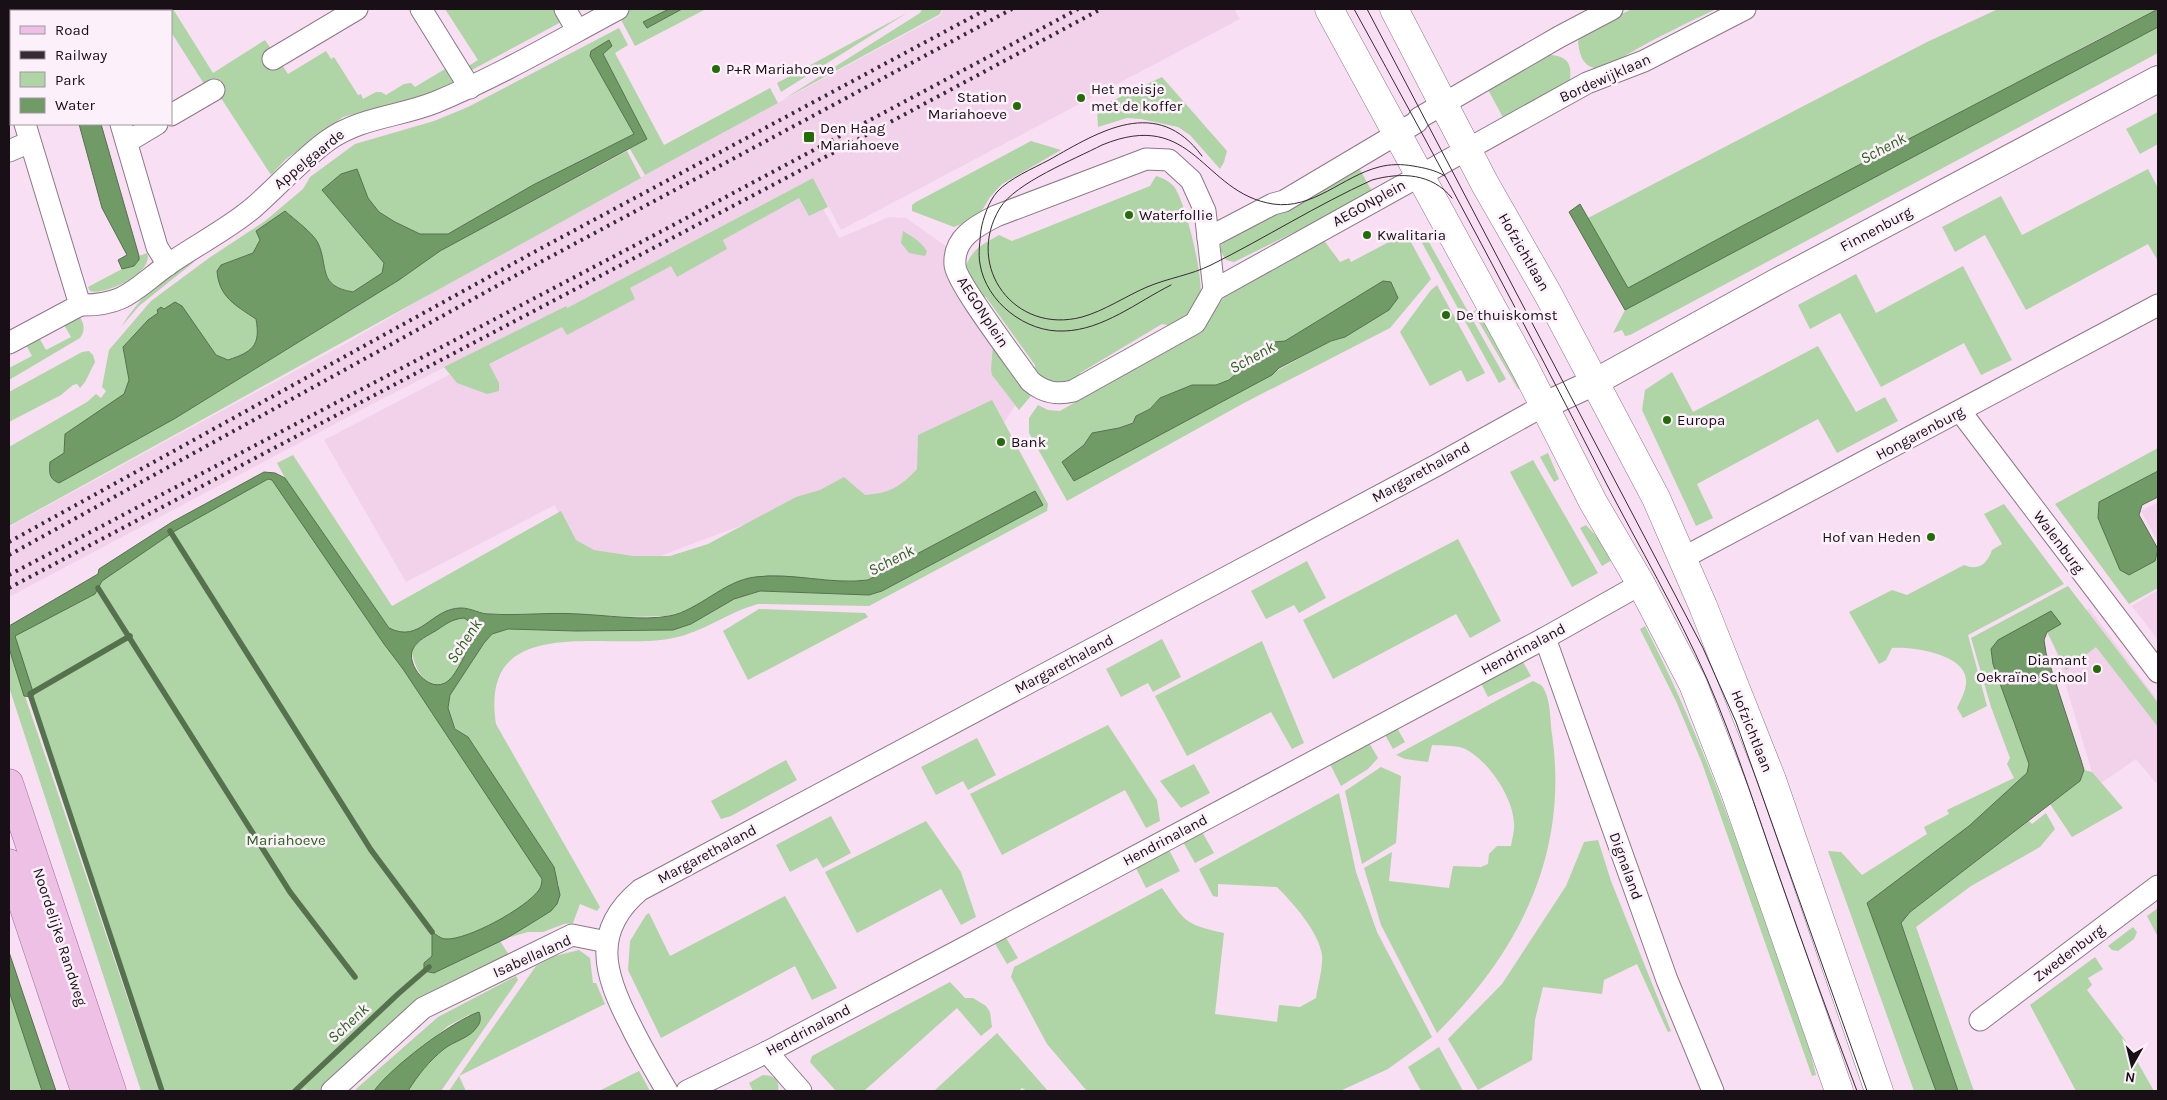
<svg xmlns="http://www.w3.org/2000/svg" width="2167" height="1100" font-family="Karla,sans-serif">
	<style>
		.built { fill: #f2d2eb }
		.green { fill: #afd4a6; fill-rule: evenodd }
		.water { fill: #709b66; stroke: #56714e; fill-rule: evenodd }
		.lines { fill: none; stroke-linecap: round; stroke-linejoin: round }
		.stream { stroke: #56714e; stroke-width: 5.5 }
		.minor-casing { stroke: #8e7789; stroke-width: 23 }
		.tertiary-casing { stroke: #8e7789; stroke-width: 28 }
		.secondary-casing { stroke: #8e7789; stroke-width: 29 }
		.primary-casing { stroke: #9c6792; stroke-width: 29 }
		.minor { stroke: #fff; stroke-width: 21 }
		.tertiary { stroke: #fff; stroke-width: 26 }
		.secondary { stroke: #fff; stroke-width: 28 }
		.primary { stroke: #eec0e6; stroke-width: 28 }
		.tram { stroke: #372b34; stroke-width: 1 }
		.rail { stroke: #372b34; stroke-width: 4; stroke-dasharray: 2.5 5; stroke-linecap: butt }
		.poi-dot { fill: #246c08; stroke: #fcf1fa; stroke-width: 2 }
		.labels { text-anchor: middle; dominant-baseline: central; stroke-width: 5; stroke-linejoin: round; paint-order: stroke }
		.poi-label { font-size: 15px; fill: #191017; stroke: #fcf1fa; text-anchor: start }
		.street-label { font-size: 15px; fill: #191017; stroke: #fcf1fa }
		.park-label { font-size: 15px; fill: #2c651c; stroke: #fcf1fa }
		.water-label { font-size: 16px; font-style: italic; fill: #2c641b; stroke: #fcf1fa }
	</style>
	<rect width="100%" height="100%" fill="#f9dff3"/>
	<g class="built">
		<polygon points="943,9 1234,9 1240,19 841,230 813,178 567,308 565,306 382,399 9,597 9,527 352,340 493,257 941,15"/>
		<polygon points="811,186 839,238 889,217 906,218 953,251 1028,386 994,438 853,516 840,488 589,583 555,505 406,582 324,440"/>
		<polygon points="2158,502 2158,542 2141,511"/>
		<polygon points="2158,590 2158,640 2132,606"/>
		<polygon points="2089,608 2158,701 2158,782 2156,783 2136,759 2101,783 2092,772 2051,636"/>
	</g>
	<g class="green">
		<polygon points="157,9 173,9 213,73 265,40 288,74 326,51 331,59 334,57 358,95 361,94 363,99 376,92 381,92 386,95 404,84 411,83 415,87 445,69 454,83 423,95 343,117 286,159 271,175 219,95 206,87 171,32 171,11 158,11"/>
		<polygon points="445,9 557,9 563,21 470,71 467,67 478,60"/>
		<polygon points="632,9 669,9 644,22 647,28 682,9 706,9 635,46 619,16"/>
		<polygon points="922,9 942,9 940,14 784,99 920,13"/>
		<path d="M1632,9h84c-31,15 -63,30 -93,48 -7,4 -18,13 -28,11 -13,-2 -16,-16 -17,-27l9,-10z"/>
		<polygon points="1998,9 2157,9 2087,45 2002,92 1742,226 1628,288 1588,218 1927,42"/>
		<polygon points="907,13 781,92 777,83"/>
		<polygon points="2158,27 2158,53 1630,335 1625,336 1622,330 1613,333 1625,310"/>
		<path d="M619,28l9,17 -13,8 49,92 106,-57 8,15 -133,72 -15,-26 17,-10 -44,-85 9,-8 -3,-6 -19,16 44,78 -101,51 -85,49h-28l-25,-12 -16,-10 -11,-14 -11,-29 -16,5 -19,16 62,73 -2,10 -29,19c-36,-7 -24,-25 -35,-49 -5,-10 -24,-25 -33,-32l-25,29 -7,13 -32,12 20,44 15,10c5,27 -4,33 -28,41l-12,-5 -9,-12 -44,-33 -15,10 -25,27 6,33 -5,14 6,49 44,-24 225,-139 41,-29 187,-100 14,27 -632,348v-79l78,-45 9,-8 5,4 5,-7 -4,-4 7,-37 42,-49 58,-43 56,-37 38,-32 7,-12 45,-33 79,-23 34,-14z"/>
		<path d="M1548,55c21,0 25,11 21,29l-64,37 -18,-33z"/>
		<polygon points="1162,77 1227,151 1224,162 1220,169 1190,135 1178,127 1141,119 1127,118 1098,127 1097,108"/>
		<polygon points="2158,112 2158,144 2140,154 2126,129"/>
		<polygon points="1031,141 1061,150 1002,184 990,197 978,217 954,227 912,211 912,205 916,202"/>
		<polygon points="1359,168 1373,193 1234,262 1226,260 1221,252 1221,245 1228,237"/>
		<polygon points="2148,169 2158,188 2158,261 2148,244 2026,310 1985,235 1955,252 1942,227 2001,196 2022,235"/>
		<path d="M1156,176c7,2 15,6 19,12 11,16 32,99 24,116 -5,10 -17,16 -26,22l-11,-2 -82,49 -3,9 -25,3 -18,-12 1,-8 -49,-68 -9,-3 -11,-28c7,-18 16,-21 33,-31l13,6 138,-55z"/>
		<polygon points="813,178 828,207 809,216 799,198 723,240 727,249 677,277 671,266 630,288 635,299 567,335 562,327 489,364 499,383 499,391 487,394 457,383 444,367 566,306 567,308"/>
		<path d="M903,231c10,6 17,10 24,20l-2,5 -16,-3 -8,-10z"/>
		<path d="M1406,233l25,46 -41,49 -146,75 -177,98 -38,-68v-15l9,-13 10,5 12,1 141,-81 27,-39 95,-52 17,23 9,-4 2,4zM1383,281l9,1 6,16 -53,39 -14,4 -91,50 -177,71 21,-17 8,-12 27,-5 14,-6 3,-6 14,-7 10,-11 32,-13h24l14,-5 43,-38h11z"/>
		<polygon points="1426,237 1506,379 1499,383 1421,241"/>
		<path d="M147,253c8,19 -42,43 -57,38l-2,-4 34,-18 12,-3 5,-5v-5z"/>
		<path d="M190,258l4,4 -55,44 -18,21c18,-29 41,-50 69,-69z"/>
		<polygon points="1963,266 2012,360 1981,375 1964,343 1881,387 1840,313 1810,329 1798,305 1856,274 1876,313"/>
		<polygon points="1437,285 1485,373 1467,382 1461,370 1430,386 1400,332 1431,290"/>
		<polygon points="1479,308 1521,388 1518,389 1473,312"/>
		<path d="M79,315c5,9 7,15 1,23l-71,42v-12l23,-12 -7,-13 13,-7 8,14 25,-13 -8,-14z"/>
		<polygon points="993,345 1031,396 1019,410 992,375 991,370"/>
		<polygon points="1818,346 1856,412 1885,397 1898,421 1837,453 1818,419 1697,484 1713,518 1696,526 1642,410 1645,390 1672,372 1693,412"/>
		<polygon points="89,351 93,355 95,362 85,382 80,388 77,384 73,385 61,395 9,422 9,392 82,352"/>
		<path d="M992,400l56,104 -1,7 -178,95 -111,-2c-30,8 -54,28 -85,34 -65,14 -195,-29 -177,86l104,183 -3,4 -17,-7 -7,19 -9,1 -21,8h-15l-21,6 44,-27 8,-26 -4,-9 -1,-9 -86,-130 -12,-8 -8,-21 2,-13 34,-52 8,-9 16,-5 68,2 97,-1 18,-6 43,-25 26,-8 109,4 13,-4 161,-87 -8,-13 -167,89 -13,2 -63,-5 -125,39 -41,1 -49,-3h-86l-28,-6 -13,1 -37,23 -12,2 -12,-6 -104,-150 -8,-15 16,-8 99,151 169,-95 15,29 18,10 39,6h37l38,-12 88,-47 24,-7 24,-13 21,18c25,-2 35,-8 52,-26l1,-34z"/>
		<polygon points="2158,448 2158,471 2100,502 2120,570 2129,575 2155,561 2158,549 2158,588 2129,604 2055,504"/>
		<polygon points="1548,453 1559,479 1554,482 1540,457"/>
		<polygon points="1533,460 1598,573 1572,587 1510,472"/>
		<polygon points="263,476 280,478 557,894 433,972 500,941 509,955 323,1091 304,1091 308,1087 302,1091 161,1091 75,824 9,638 179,523"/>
		<path d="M2004,504l60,80 -96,51 19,71 -24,12 -6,-10c4,-9 10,-18 9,-29 -2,-25 -54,-33 -74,-31l-6,12 -7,4 -30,-52 43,-22 15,5 57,-30c15,6 23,-1 28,-15l10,-6 -18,-30z"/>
		<polygon points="1586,525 1608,549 1612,560 1602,566 1580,528"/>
		<polygon points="1458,539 1501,621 1470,638 1456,614 1333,679 1303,620"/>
		<polygon points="1307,561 1326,598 1299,613 1294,605 1266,619 1251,591"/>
		<polygon points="2068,586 2158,703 2158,727 2096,647 2066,670 2047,632 2051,611 2012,719 2029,764 2027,773 1970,826 1867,903 1936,1091 1914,1091 1828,851 1841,852 1862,875 1927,834 1924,827 1949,814 1947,810 2014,778 2007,764 2010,758 1991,707 1971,638"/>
		<polygon points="759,609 865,613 868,617 748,680 723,631"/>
		<path d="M454,618h10l9,6 2,8 -1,7c-8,12 -14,29 -24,40 -19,22 -37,-12 -38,-28l5,-8z"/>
		<path d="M1645,626c70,135 114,282 165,425l6,24 -4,1 -110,-313 -26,-62 -36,-72z"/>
		<polygon points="1162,639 1181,677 1153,692 1148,683 1121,697 1106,669"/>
		<polygon points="1262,641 1304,743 1292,749 1271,712 1187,756 1155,696"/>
		<polygon points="9,648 12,658 159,1091 141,1091 9,687"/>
		<polygon points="1523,662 1531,676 1488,697 1481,683"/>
		<path d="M1533,681c2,1 7,3 9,5 9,12 8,34 10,48 17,119 -32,217 -115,299l-56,-108 -17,-57 28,-16 -3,29 60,7 4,-22 28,1 7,-3 1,-10 8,-8h14c1,-7 4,-16 3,-23 -1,-26 -27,-65 -51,-75 -9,-3 -22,-2 -31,-3l-4,17 -23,-3 -9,-4z"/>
		<polygon points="1108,725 1157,800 1160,821 1146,828 1125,790 1002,855 970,794"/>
		<polygon points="1396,726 1405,742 1393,749 1384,733"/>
		<polygon points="977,738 996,775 968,790 963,781 936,795 921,767"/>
		<polygon points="1368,741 1378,758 1368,769 1341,786 1329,762"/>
		<polygon points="786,760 797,780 731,816 721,819 711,801"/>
		<polygon points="1194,764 1210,793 1181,808 1160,781"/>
		<polygon points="1381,767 1401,776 1396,843 1362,864 1345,791"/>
		<polygon points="2084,770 2092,772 2123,808 2072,837 2050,804 2080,781"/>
		<path d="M1339,793l17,79 21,60 55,105 -44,32 -48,22h-253l-40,-47 -36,-67 3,-10 148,-79c23,34 22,36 62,45l-9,81 62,8 2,-17 21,2 16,-9c2,-13 7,-30 6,-43 -3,-23 -29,-52 -45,-68l-59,-3v13l-5,-1 -14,-27z"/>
		<polygon points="2046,813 2055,829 2040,847 1971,886 1916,927 1974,1091 1958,1091 1901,923 1910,912 2029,821 2032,824"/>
		<polygon points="831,816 851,853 823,868 817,858 790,872 776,845"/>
		<polygon points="926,821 961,872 976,917 961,925 941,889 857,933 825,872"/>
		<polygon points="1201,830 1214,853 1195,863 1182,840"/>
		<polygon points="1598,840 1611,881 1671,1031 1668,1032 1666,1028 1637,964 1604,980 1602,994 1543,987 1535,1020 1532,1060 1478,1090 1448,1039 1502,984 1566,886 1584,842"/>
		<polygon points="1167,846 1180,871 1146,888 1134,864"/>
		<polygon points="785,896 837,988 812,1000 795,966 661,1038 628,970 630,941 646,915 649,913 670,956"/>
		<polygon points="2158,908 2158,937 2147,916"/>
		<polygon points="2133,927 2137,932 2134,939 2118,951 2112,950 2108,946"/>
		<polygon points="1005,936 1018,958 1007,964 994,942"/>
		<polygon points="579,950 590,958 593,983 596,983 605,1004 459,1076 466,1091 449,1091 459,1076 536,966 555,956"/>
		<polygon points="2095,957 2103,969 2088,978 2092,985 2087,990 2125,1040 2154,1091 2076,1091 2030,1005"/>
		<path d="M516,976l2,4 -77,111h-33c10,-16 20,-29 35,-41 13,-12 33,-14 38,-32l-12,-3 -21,11 -37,31 -37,34h-17l-1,-2 82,-72z"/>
		<polygon points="950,982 965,998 973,998 986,1006 990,1012 992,1027 981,1036 957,1008 864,1091 836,1091 810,1062 812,1056"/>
		<polygon points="9,991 42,1091 9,1091"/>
		<polygon points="997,1033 1048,1091 1027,1091 1022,1088 1019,1091 934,1091"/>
		<polygon points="1439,1047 1463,1091 1421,1091 1408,1067"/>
		<polygon points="639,1071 650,1091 599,1091"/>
		<path d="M763,1075c11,0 17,5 15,16h-25l-4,-8z"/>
	</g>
	<g class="water">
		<polygon points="669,9 682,9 647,28 643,22"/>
		<polygon points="2158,9 2158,27 1625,310 1569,212 1580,204 1628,288 1742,226"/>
		<path d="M609,40l3,6 -9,8 44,85 -207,112 -41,29 -225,139 -115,64c-10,-4 -10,-10 -9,-21l14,-9 1,-19 59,-40 5,-14 -6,-33 25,-27 10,-7 -1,-3 4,-3 3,2 11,-7 7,4 34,49 12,5c24,-8 33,-14 28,-41 -21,-14 -37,-22 -39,-48l4,-6 32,-12 7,-13 -4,-9 29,-20c9,8 28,22 33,32 11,24 -1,43 35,49l29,-19 2,-10 -62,-73 19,-16 16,-5 11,29 11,14 16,10 25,12h28l85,-49 101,-51 -44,-78 1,-5z"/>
		<polygon points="79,124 101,124 139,256 139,260 134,266 122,269 118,260 127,255 102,208"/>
		<polygon points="1383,281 1391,282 1398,298 1389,310 1345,337 1331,341 1279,368 1272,375 1074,481 1062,462 1084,445 1092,433 1119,428 1133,423 1136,416 1150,409 1160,398 1192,385 1216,385 1229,380 1274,342 1285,341"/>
		<polygon points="2158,471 2158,497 2142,505 2139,515 2158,549 2155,561 2129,575 2120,570 2098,518 2099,502"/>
		<path d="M264,472l11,1 10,5 104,150c32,16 42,-20 72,-20 10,0 19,6 29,6 29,2 59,-2 88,0 27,1 65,7 91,2 31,-6 54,-35 86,-39 37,-5 76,8 113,3l167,-89 8,14 -161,86 -13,4 -109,-4 -26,8 -43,25 -18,6 -97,1 -68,-2 -16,5 -8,9 -34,52 -2,13 7,21 13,8 86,130 6,28 -3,9 -6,7 -24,15 -20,12 -73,35 -10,-2v-8l8,-7v-24c5,3 9,7 14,7 22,1 80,-31 93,-49 2,-3 3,-7 3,-11l-139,-210 -19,-25 -112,-164 -4,-1 -93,52 -73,50 -7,13 -80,42 19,59 -3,2 -7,-1 -15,-48v-22l89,-52 1,-5 73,-47zM464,618l9,6 2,8 -2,7c-6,11 -16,35 -25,42 -19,15 -43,-18 -35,-32 4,-9 16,-14 24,-19 9,-6 15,-11 27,-12z"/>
		<polygon points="2051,611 2061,624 2047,632 2044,640 2046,653 2081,760 2084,770 2080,781 1910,912 1901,923 1958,1091 1936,1091 1867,903 1969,826 2027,773 2029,764 1993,664 1991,649 1998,640"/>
		<polygon points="9,952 56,1091 42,1091 9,991"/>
		<path d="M479,1012c2,6 2,10 -2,15 -7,11 -23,14 -33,22 -15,12 -26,26 -36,42h-34c16,-23 78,-70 105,-79z"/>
	</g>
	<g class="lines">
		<g class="stream">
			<polyline points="170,531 371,850 432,932"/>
			<polyline points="98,588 290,892 355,977"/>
			<polyline points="130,636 30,694 162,1091"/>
			<polyline points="295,1091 398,994 429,967"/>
		</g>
		<defs>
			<g id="minor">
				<polyline points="88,9 89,11"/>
				<polyline points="421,9 470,88"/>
				<polyline points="565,9 577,30"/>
				<polyline points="273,59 357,9"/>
				<polyline points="9,65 11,73"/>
				<polyline points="171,115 214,90"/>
				<path d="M25,124l55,181c46,1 55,-17 89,-41 27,-19 61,-36 85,-57 25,-22 46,-46 73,-66 33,-24 72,-24 109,-39 63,-26 122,-61 182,-93"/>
				<polyline points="121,124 157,247 168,265"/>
				<polyline points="127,142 157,124"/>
				<polyline points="9,151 30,142"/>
				<polyline points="1208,238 1273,204 1284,201 1417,122 1419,118 1559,37 1612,9"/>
				<path d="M1214,290l-9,-79 -14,-31 -22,-20 -23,-1 -150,57c-20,10 -43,22 -41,49 0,16 63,98 75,116 14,12 27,14 43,10l122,-68 19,-33 373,-207 57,-22 101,-52"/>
				<polyline points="9,343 80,305"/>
				<polyline points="1960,411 2158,672"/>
				<polyline points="1681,559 2158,305"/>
				<polyline points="1545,638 1667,980 1713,1091"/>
				<polyline points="1980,1020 2158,886"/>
				<polyline points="767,1052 801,1091"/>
				<polyline points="332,1091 423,1008 572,935 607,942"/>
				<path d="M667,1091c-13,-22 -26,-44 -37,-67 -26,-50 -39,-93 10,-134l797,-425 106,-59"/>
				<polyline points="687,1091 767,1052 958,951 1545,638 1641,584"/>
			</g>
			<polyline id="tertiary" points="1543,406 1595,382 1778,281 2158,79"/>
			<g id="secondary">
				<polyline points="1329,9 1525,368 1593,502 1641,584 1693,684 1735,792 1839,1091"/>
				<polyline points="1394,9 1485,184 1548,294 1656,498 1703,606 1772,780 1879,1091"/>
			</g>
			<g id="primary">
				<polyline points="9,783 112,1091"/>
				<polyline points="9,863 85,1091"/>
			</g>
		</defs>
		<use href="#minor" class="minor-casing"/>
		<use href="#tertiary" class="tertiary-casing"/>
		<use href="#secondary" class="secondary-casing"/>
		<use href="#primary" class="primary-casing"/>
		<use href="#minor" class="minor"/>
		<use href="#tertiary" class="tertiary"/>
		<use href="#secondary" class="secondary"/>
		<use href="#primary" class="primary"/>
		<g class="tram">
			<path d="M1354,9c86,156 170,313 251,472 34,66 72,130 102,198 28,64 49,131 72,197 25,72 51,144 78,215"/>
			<polyline points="1367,9 1703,648 1736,722 1867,1091"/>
			<path d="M1445,176c-10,-6 -20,-8 -32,-10 -11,-2 -23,-2 -34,1 -36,9 -66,43 -106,37 -71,-11 -79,-97 -171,-59 -27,14 -87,38 -102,63 -36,59 15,127 82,109 22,-6 44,-21 65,-30 21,-9 44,-12 64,-22 54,-27 106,-60 161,-85 29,-8 60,-7 80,18"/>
			<path d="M1171,285c-34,17 -68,45 -107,46 -38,2 -78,-29 -84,-67 -2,-11 0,-23 1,-34 2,-12 8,-29 16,-38 13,-14 35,-23 52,-32 51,-29 108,-65 153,-4"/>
		</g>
		<g class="rail">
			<polyline points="9,542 534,252 987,9"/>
			<polyline points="9,555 522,272 1012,9"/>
			<polyline points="9,575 662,231 1078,9"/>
			<polyline points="9,588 786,178 1101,9"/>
		</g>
	</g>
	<g class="poi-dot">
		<circle cx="716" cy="69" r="5"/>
		<circle cx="1081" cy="98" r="5"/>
		<circle cx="1017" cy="106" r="5"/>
		<rect x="803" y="131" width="12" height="12" rx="2.5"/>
		<circle cx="1129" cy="215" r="5"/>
		<circle cx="1367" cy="235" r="5"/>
		<circle cx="1446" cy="315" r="5"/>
		<circle cx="1667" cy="420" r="5"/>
		<circle cx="1001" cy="442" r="5"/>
		<circle cx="1931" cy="537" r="5"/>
		<circle cx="2097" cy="669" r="5"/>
	</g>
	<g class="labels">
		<g class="poi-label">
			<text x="726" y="69">P+R Mariahoeve</text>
			<text x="1091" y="89">Het meisje<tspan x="1091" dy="17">met de koffer</tspan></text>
			<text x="1007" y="97" text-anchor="end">Station<tspan x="1007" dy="17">Mariahoeve</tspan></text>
			<text x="820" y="128">Den Haag<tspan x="820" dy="17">Mariahoeve</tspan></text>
			<text x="1139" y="215">Waterfollie</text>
			<text x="1377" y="235">Kwalitaria</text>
			<text x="1456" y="315">De thuiskomst</text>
			<text x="1677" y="420">Europa</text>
			<text x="1011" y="442">Bank</text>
			<text x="1921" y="537" text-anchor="end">Hof van Heden</text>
			<text x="2087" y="660" text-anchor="end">Diamant<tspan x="2087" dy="17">Oekraïne School</tspan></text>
		</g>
		<g class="street-label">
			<text transform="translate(1605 78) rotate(-24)">Bordewijklaan</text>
			<text transform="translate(309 159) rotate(-39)">Appelgaarde</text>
			<text transform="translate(1369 203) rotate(-29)">AEGONplein</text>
			<text transform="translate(1876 229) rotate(-28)">Finnenburg</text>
			<text transform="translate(1524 252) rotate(60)">Hofzichtlaan</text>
			<text transform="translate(983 312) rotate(57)">AEGONplein</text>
			<text transform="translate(1920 433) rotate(-28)">Hongarenburg</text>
			<text transform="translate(1421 472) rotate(-29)">Margarethaland</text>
			<text transform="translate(2059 542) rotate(53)">Walenburg</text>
			<text transform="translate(1523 649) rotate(-28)">Hendrinaland</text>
			<text transform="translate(1064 664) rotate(-28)">Margarethaland</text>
			<text transform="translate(1752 731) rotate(68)">Hofzichtlaan</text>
			<text transform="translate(1165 840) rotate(-28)">Hendrinaland</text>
			<text transform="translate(707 854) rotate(-28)">Margarethaland</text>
			<text transform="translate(1626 866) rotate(70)">Dignaland</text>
			<text transform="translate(60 937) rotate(72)">Noordelijke Randweg</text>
			<text transform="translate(2069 953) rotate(-37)">Zwedenburg</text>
			<text transform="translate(532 956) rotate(-24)">Isabellaland</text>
			<text transform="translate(808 1030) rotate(-28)">Hendrinaland</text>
		</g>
		<g class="park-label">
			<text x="286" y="840">Mariahoeve</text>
		</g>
		<g class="water-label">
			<text transform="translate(1883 148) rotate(-28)">Schenk</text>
			<text transform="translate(1252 357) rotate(-29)">Schenk</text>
			<text transform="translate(891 560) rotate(-27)">Schenk</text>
			<text transform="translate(464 641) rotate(-56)">Schenk</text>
			<text transform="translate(348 1023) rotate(-43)">Schenk</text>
		</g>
	</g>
	<rect width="2167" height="1100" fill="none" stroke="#191017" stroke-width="20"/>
	<rect x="10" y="10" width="162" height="115" fill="#fcf1fa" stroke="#a1979f"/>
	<rect x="20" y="26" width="25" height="8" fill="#eec0e6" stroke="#a1979f"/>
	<text x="55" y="35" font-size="15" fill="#191017">Road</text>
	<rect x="20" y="51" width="25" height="8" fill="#372b34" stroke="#a1979f"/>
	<text x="55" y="60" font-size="15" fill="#191017">Railway</text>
	<rect x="20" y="72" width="25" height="15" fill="#afd4a6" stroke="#a1979f"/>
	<text x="55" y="85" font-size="15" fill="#191017">Park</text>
	<rect x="20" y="98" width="25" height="15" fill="#709b66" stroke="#a1979f"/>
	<text x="55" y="110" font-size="15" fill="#191017">Water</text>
	<g transform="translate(2132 1065) rotate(188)" stroke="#fcf1fa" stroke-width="4" paint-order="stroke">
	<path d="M0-4L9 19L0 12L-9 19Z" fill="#191017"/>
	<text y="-8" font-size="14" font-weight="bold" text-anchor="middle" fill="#191017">N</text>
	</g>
</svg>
